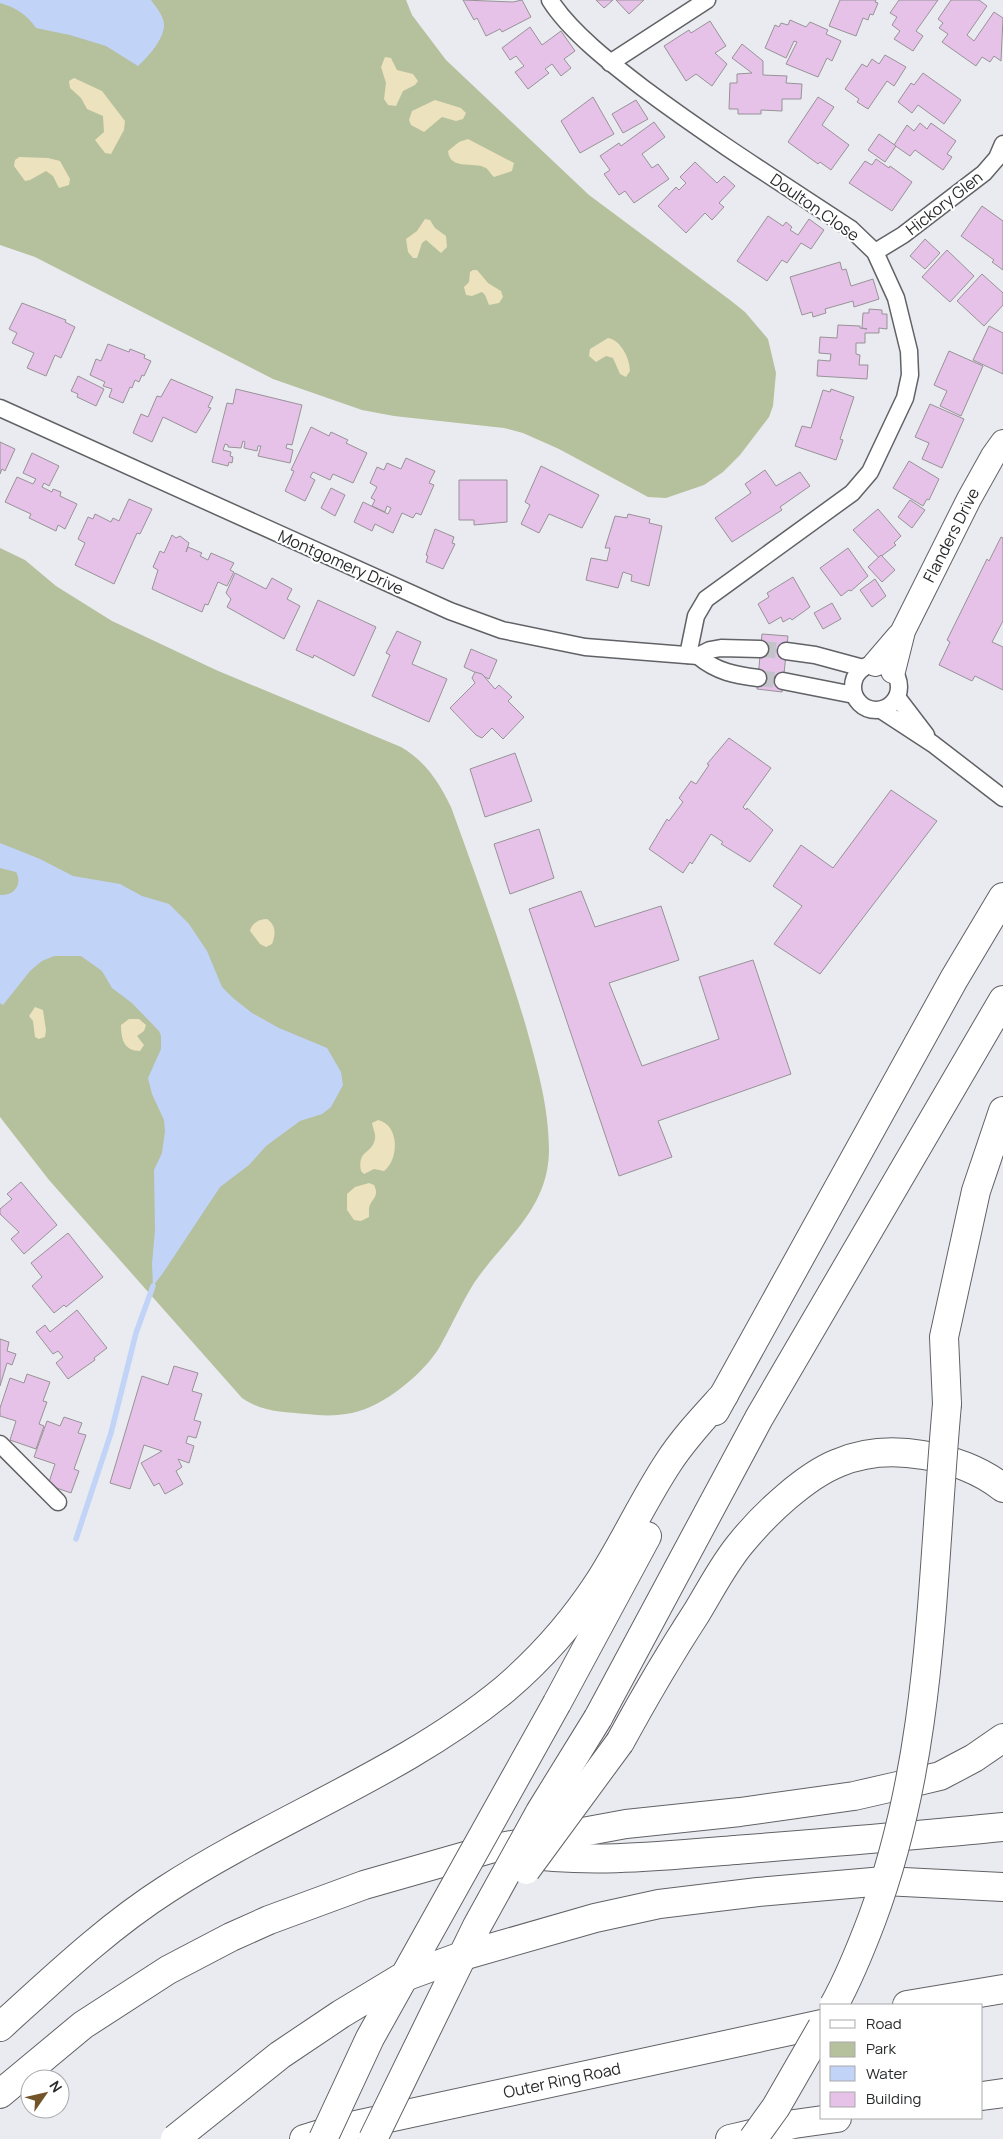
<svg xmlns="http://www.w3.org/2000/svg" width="1003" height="2139" font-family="Manrope,sans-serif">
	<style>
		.green { fill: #b5c09c }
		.sand { fill: #ece2bd }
		.water { fill: #c2d3f8 }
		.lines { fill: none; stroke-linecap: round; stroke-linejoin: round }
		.stream { stroke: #c2d3f8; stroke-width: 5.5 }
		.building { fill: #e6c2e9; stroke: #979397 }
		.street-tunnel { stroke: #c3c4c9; stroke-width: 16; stroke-dasharray: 16 8; stroke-linecap: butt }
		.street-casing { stroke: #616266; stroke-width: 19 }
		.secondary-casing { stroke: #616266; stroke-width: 26 }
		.highway-casing { stroke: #616266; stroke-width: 30 }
		.street { stroke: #fff; stroke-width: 16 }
		.secondary { stroke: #fff; stroke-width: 24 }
		.highway { stroke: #fff; stroke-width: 28 }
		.highway-bridge-casing { stroke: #616266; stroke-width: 30; stroke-linecap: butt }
		.highway-bridge { stroke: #fff; stroke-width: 28 }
		.labels { text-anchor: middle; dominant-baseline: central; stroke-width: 4; stroke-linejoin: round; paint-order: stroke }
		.street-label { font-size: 16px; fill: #292a2c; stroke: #fff }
	</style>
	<rect width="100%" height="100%" fill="#eaebf0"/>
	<g class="green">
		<polygon points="0,0 406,0 412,15 446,60 589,195 730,300 745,312 768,339 776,373 773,406 769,417 740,455 723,472 704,485 666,498 648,497 559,449 523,433 504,428 394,416 362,410 273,379 35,257 0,245"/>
		<path d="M0,548l25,12 31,26 56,35 104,49 185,77c24,14 38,35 50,60 26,72 52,143 74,216 12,43 24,84 24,128 -1,59 -45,88 -75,132 -13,21 -23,44 -35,65 -16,26 -56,59 -87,65 -15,3 -30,3 -45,1 -24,-2 -45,-2 -65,-16l-193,-218 -49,-63z"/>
	</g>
	<g class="sand">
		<polygon points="385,57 391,58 397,70 413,74 418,81 415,85 403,91 396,106 388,105 384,99 386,83 381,67"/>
		<polygon points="74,78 102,91 125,121 124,130 111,154 105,153 95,140 104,132 103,116 87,109 81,98 70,88 69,81"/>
		<polygon points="435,100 461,108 466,113 463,119 456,121 442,117 424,132 411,125 409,120 412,111"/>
		<path d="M468,139l46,24 -2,8 -18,6c-3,-2 -5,-7 -8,-9 -12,-7 -36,3 -38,-17l11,-9z"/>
		<polygon points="19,157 48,158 60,161 70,179 69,185 59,188 53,176 46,171 30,180 25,181 14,166 15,160"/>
		<polygon points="425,219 430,220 435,228 446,236 447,247 441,253 426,240 422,243 417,258 413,258 408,252 406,239 417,231"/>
		<polygon points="473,270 477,270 488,283 501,291 503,297 499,303 489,305 485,295 482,292 472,296 466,295 464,287 469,282 470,272"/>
		<path d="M608,338c13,2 22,21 22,33l-4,6 -6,-3 -7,-16 -7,-2 -10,6 -7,-6 1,-7z"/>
		<path d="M267,919c9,6 9,15 5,25l-6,3 -6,-3 -10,-13c1,-7 9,-12 17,-12z"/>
		<polygon points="35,1007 43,1010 46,1030 45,1037 39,1039 35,1037 33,1021 29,1016"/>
		<path d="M129,1019h10l7,6 -2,6 -7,5 7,9 -4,6c-16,0 -19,-12 -19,-26z"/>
		<path d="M378,1120c22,5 21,40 6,51l-10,-2 -10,5 -3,-3c-4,-21 11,-17 14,-32 1,-5 -2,-10 -3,-16z"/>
		<path d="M369,1183l5,2c6,12 -3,14 -5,23 0,3 0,6 0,9l-8,4 -7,-1 -7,-10v-16l8,-7z"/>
	</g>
	<g class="water">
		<path d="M0,0h151c5,7 12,15 13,24 1,14 -16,33 -26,42l-32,-20 -36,-11 -34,-7c-10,-14 -19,-20 -36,-25z"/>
		<path d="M0,843l40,16 33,17 47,8 22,12 27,8 20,20 18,27 15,36 11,11 19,15 27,15 48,20 14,24 2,13 -12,22 -9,7 -22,7 -15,11 -19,14 -17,19 -29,22 -57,86 -10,13 -1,-22 3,-34 -1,-60 8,-17 3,-22 -1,-11 -12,-26 -4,-16 13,-29v-13l-2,-5 -27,-28 -20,-15 -10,-17 -21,-15h-27l-12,5 -12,10 -27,34 -3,-2v-108c14,1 23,-11 16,-23l-16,-4z"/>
	</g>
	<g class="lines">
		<polyline class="stream" points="76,1539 111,1433 136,1333 153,1286"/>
	</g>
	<g class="building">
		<polygon points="463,0 513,2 522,0 531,17 502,32 500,29 486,36 477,18 474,20"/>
		<polygon points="596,0 613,0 604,8"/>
		<polygon points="616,0 644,0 629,14"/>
		<polygon points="840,0 876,0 875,2 878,3 873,15 870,14 868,20 863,18 856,36 829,26"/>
		<polygon points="899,0 938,0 916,31 923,36 913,51 894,39 900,31 892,25 897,17 890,13"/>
		<polygon points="951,0 979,0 987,6 967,35 974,41 994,12 1003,18 1001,61 994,56 990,62 982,57 976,66 942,42 948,34 939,28 943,23 938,19"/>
		<polygon points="790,20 806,27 810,22 828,30 826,34 841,41 832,61 827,58 818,77 786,64 797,42 794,41 786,58 765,48 775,25 779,27 781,23 788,25"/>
		<polygon points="710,21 726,46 715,53 727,64 712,86 696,74 686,81 664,46 689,30 691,33"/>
		<polygon points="530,27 542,45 561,31 575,51 564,59 571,68 561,76 552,64 545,69 549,73 528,89 515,72 524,66 516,56 510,60 502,48"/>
		<polygon points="742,44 763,61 763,75 787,76 786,83 802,84 801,99 782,99 782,111 761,110 761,114 738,114 738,109 729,109 730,83 737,83 737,74 752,73 732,58"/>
		<polygon points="885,55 906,67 894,86 887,81 868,109 857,102 859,99 845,89 862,64 867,67 872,59 879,64"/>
		<polygon points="923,73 961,100 944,124 918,105 912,113 898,102 911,83 914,85"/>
		<polygon points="593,97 614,134 580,153 561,121"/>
		<polygon points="818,97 834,107 822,125 849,145 831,170 820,162 818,164 788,142"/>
		<polygon points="636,100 648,119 623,133 612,114"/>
		<polygon points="654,122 665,137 642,154 652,168 658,164 669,179 634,203 625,191 619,195 604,174 610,170 600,156 619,143 621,146"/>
		<polygon points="920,123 927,129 931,123 956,141 947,154 952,157 943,170 915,150 910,156 894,145 907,125 914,131"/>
		<polygon points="879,134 896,146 885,162 868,150"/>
		<polygon points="876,159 889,168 890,166 912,182 892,211 849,183 865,161 872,165"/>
		<polygon points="695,162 717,183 724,176 735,186 719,203 724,207 712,220 705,213 686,233 658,206 676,187 679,190 686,183 680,177"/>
		<polygon points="982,206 1003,221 1003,270 992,262 994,260 961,236"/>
		<polygon points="768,216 783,226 786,222 792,227 790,230 798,235 809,219 824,230 811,249 801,243 787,263 782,260 767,281 737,261"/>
		<polygon points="925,239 940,253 925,269 910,256"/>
		<polygon points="947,250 974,276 950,302 922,277"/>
		<polygon points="840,262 842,270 846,269 851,286 873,279 879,299 854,307 853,301 825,309 826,313 813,317 812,312 802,315 790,277"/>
		<polygon points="982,274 1003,293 1003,305 984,326 957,301"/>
		<polygon points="22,303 66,320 65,322 75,327 61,358 55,355 46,376 27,368 34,353 12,343 17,333 9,329"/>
		<polygon points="869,309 882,310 882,314 887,314 887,329 879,328 879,333 865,333 865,343 856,343 856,354 860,355 859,365 868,365 867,379 817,376 818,360 830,361 831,354 819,353 820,337 837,338 838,325 860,326 860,328 867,329 862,328 863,313 869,313"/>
		<polygon points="989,326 1003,333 1003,374 973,360"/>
		<polygon points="108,344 129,352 130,349 145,355 144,358 151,361 144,376 142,375 139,382 135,380 132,388 130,387 123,403 109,397 112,389 103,386 105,382 90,375 96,359 101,361"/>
		<polygon points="949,351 983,366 961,416 940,406 947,391 934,385"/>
		<polygon points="78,376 104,389 96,406 77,397 78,394 71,391"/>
		<polygon points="171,379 213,397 208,407 211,408 196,433 163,417 152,442 133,433 141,414 148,417 157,396 161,397"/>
		<polygon points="236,389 302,405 292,445 287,444 286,448 293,450 290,463 258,456 261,446 258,446 257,451 244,448 245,442 243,441 241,448 228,447 228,445 225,444 223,450 231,452 230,456 233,457 232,463 229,462 228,466 212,462 227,403 233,404"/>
		<polygon points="831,389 854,397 840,439 843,440 836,460 795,446 802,426 811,428 823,390 830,392"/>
		<polygon points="930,404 964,419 942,468 922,459 929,443 915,437"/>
		<polygon points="311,427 329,436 331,432 348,440 346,443 367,453 353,483 333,474 330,480 313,472 310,477 315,480 305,501 285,491 294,471 291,470"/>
		<polygon points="0,442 15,449 5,471 2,469 0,474"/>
		<polygon points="32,453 59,466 49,486 44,483 42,487 52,492 53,489 61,492 60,496 77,504 65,529 58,525 56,531 29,518 31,514 5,502 17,477 33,484 36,479 23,473"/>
		<polygon points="406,458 435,471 429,483 434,485 421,515 416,513 413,518 402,513 393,533 375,524 372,531 354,522 363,502 388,514 391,508 387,506 385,512 372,506 375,500 371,498 377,487 370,483 377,467 384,470 387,463 401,469"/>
		<polygon points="909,461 939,479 929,500 927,499 923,506 893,488"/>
		<polygon points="541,466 599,495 582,528 549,514 539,533 521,524 530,505 525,502"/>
		<polygon points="765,470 776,486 800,472 810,486 780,507 782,510 732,542 715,518 751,493 745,484"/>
		<polygon points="459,480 507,480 507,522 474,525 474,520 459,520"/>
		<polygon points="331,488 345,495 335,516 321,508"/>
		<polygon points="129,499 152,509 140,534 137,533 114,584 75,565 85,543 78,539 88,517 93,519 95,514 111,522 113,518 119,521"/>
		<polygon points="910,500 925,510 912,528 898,517"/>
		<polygon points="878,509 901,536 894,543 896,545 879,558 853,530"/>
		<polygon points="628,514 650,519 649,523 662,526 649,586 631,581 632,575 623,572 618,588 586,580 591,558 607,561 610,548 605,548 615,516 627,518"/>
		<polygon points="435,529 454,537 452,543 455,544 443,569 426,562 428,556 426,555"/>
		<polygon points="172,535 176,538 180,536 189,543 186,552 188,547 202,553 200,556 208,560 211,553 234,563 230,570 234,572 227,586 218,582 208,605 205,604 202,612 152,589 158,570 153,567 160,551 164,553"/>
		<polygon points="1001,537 1003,538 1003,621 992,642 1003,647 1003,690 975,676 972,681 939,665 950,642 947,640 987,559 989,561"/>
		<polygon points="848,548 868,576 851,591 849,590 841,596 820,568"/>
		<polygon points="881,555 895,570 882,582 868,567"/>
		<polygon points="235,573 266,589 272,578 292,589 287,599 300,606 284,639 227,607 231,599 226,593"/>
		<polygon points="793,577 810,607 792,620 790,618 783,622 781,617 769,624 758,604 769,597 767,593"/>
		<polygon points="875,579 886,596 872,607 860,590"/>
		<polygon points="318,600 376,627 354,676 314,655 313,658 296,650"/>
		<polygon points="832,603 841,619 823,629 814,613"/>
		<polygon points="397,631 421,642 412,664 447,679 429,722 372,696 390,655 386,653"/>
		<polygon points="762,634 788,636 782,692 757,689"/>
		<polygon points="471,649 497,660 489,679 464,667"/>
		<polygon points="475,672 482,674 495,689 499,685 512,697 508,701 524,717 503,739 492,728 482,738 476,735 450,708 475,683 472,678"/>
		<polygon points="729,738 771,768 743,807 746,810 747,808 773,830 750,862 721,844 723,842 711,834 692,864 690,862 683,873 649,849 667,819 669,821 683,802 679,798 691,781 696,784 709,765 707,764"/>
		<polygon points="515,753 532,801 485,817 470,769"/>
		<polygon points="891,790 937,821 820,974 774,944 802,906 773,886 801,845 833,868"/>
		<polygon points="539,829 554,878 510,894 494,844"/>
		<polygon points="581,891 595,927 661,906 679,960 609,983 642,1066 719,1039 699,977 753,960 791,1074 658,1121 672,1157 619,1176 529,909"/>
		<polygon points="21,1182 57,1225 24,1254 11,1239 19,1232 0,1214 0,1209 12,1199 7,1194"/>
		<polygon points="68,1233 103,1277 66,1307 64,1305 54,1313 32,1286 42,1277 31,1263"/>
		<polygon points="77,1310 107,1348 94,1358 95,1360 68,1379 56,1363 63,1357 58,1351 53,1354 36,1332 45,1325 50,1332"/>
		<polygon points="0,1339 9,1342 7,1351 16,1354 12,1365 7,1363 0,1386"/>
		<polygon points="174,1366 198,1373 192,1391 202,1394 194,1420 201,1422 196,1438 188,1436 186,1443 194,1446 189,1463 178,1459 182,1467 176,1471 183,1484 165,1494 159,1483 154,1486 141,1463 162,1451 144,1445 130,1489 110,1483 142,1376 168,1385"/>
		<polygon points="27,1374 50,1382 43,1401 47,1402 39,1424 44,1426 36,1449 10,1440 16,1421 0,1416 0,1408 10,1378 24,1383"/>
		<polygon points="64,1417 82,1423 78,1433 86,1435 74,1469 79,1471 71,1493 48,1485 55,1464 34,1457 47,1421 60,1426"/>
	</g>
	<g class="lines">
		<g class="street-tunnel">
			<polyline points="760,649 786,651"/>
			<polyline points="758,678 783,681"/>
		</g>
		<defs>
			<g id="street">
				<path d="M550,0c20,32 63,65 93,88 67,50 138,95 208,141l24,23 21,46 13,53 1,24 -5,23 -35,74 -18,21 -146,106 -10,17 -8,39"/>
				<polyline points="610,63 707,0"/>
				<polyline points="875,252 903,235 984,173 997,158 1003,144"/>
				<polyline points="0,408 450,611 502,630 585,647 698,656 710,650 721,648 760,649"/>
				<polyline points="786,651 815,655 863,668"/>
				<path d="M698,656c19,16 37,19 60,22"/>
				<circle cx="876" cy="687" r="23"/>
				<polyline points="783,681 854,695"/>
				<polyline points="897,697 926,735"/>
				<polyline points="881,710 933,744 1003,798"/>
				<polyline points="0,1444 58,1502"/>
			</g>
			<g id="secondary">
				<polyline points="875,664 899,636"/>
				<polyline points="893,671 903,631 969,499 993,456 1003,442"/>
			</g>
			<g id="highway">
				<polyline points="947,1404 944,1337 976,1191 1003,1111"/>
				<polyline points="715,1411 954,979 1003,897"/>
				<polyline points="557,1703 647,1536"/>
				<polyline points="598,1718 759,1418 1003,1000"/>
				<path d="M620,1742c24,-44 49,-87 77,-130 14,-23 27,-49 45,-70 22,-27 63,-66 96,-79 28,-12 56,-13 85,-8 27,4 58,15 80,33"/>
				<path d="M516,1853c72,11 147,3 219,-3 89,-7 179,-14 268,-23"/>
				<polyline points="884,1881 1003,1887"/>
				<polyline points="907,2005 1003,1989"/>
				<path d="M0,2027c53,-48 106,-99 167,-138 108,-70 239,-118 338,-200 36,-31 68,-67 94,-107 25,-39 44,-81 69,-119 16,-25 37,-47 56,-68"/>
				<polyline points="0,2094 83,2025 168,1970 231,1937 269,1920 364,1885 490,1849 626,1824 740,1812 854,1796 902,1785 940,1776 974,1758 1003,1738"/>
				<polyline points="982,2096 1003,2093"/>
				<polyline points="304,2139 333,2130 822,2024"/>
				<polyline points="730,2139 794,2124 837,2118"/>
			</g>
		</defs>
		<use href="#street" class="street-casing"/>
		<use href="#secondary" class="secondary-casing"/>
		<use href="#highway" class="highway-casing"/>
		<use href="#street" class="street"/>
		<use href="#secondary" class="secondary"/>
		<use href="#highway" class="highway"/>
		<defs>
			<g id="highway-bridge">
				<polyline points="526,1870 620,1742"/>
				<path d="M834,2005c15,-27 27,-57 38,-86 62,-167 59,-340 75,-515"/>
				<polyline points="175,2139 280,2055 341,2014 399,1979 459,1957 595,1918 659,1904 758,1892 884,1881"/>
				<polyline points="323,2139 370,2038 557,1703"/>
				<polyline points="373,2139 477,1926 540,1812 598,1718"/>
				<polyline points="753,2139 776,2107 822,2027"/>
			</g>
		</defs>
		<use href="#highway-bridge" class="highway-bridge-casing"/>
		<use href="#highway-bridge" class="highway-bridge"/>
	</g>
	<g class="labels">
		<g class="street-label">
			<text transform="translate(944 203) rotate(-38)">Hickory Glen</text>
			<text transform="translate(815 207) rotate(35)">Doulton Close</text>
			<text transform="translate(951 535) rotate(-63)">Flanders Drive</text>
			<text transform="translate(341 562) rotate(24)">Montgomery Drive</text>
			<text transform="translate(562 2080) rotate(-12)">Outer Ring Road</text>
		</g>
	</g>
	<rect x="820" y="2004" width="162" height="115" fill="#ffffff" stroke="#a9aaab"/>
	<rect x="830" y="2020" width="25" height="8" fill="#ffffff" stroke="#a9aaab"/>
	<text x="866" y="2029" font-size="15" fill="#292a2c">Road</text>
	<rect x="830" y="2042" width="25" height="15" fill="#b5c09c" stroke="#a9aaab"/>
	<text x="866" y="2054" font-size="15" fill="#292a2c">Park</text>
	<rect x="830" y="2066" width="25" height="15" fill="#c2d3f8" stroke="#a9aaab"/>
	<text x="866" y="2079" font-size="15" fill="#292a2c">Water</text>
	<rect x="830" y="2092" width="25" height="15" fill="#e6c2e9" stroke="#a9aaab"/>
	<text x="866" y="2104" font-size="15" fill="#292a2c">Building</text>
	<g transform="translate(45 2094) rotate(56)"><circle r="24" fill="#ffffff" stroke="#a9aaab"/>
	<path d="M0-4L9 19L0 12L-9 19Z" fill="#735429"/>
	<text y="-8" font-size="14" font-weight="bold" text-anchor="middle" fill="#292a2c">N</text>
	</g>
</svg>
